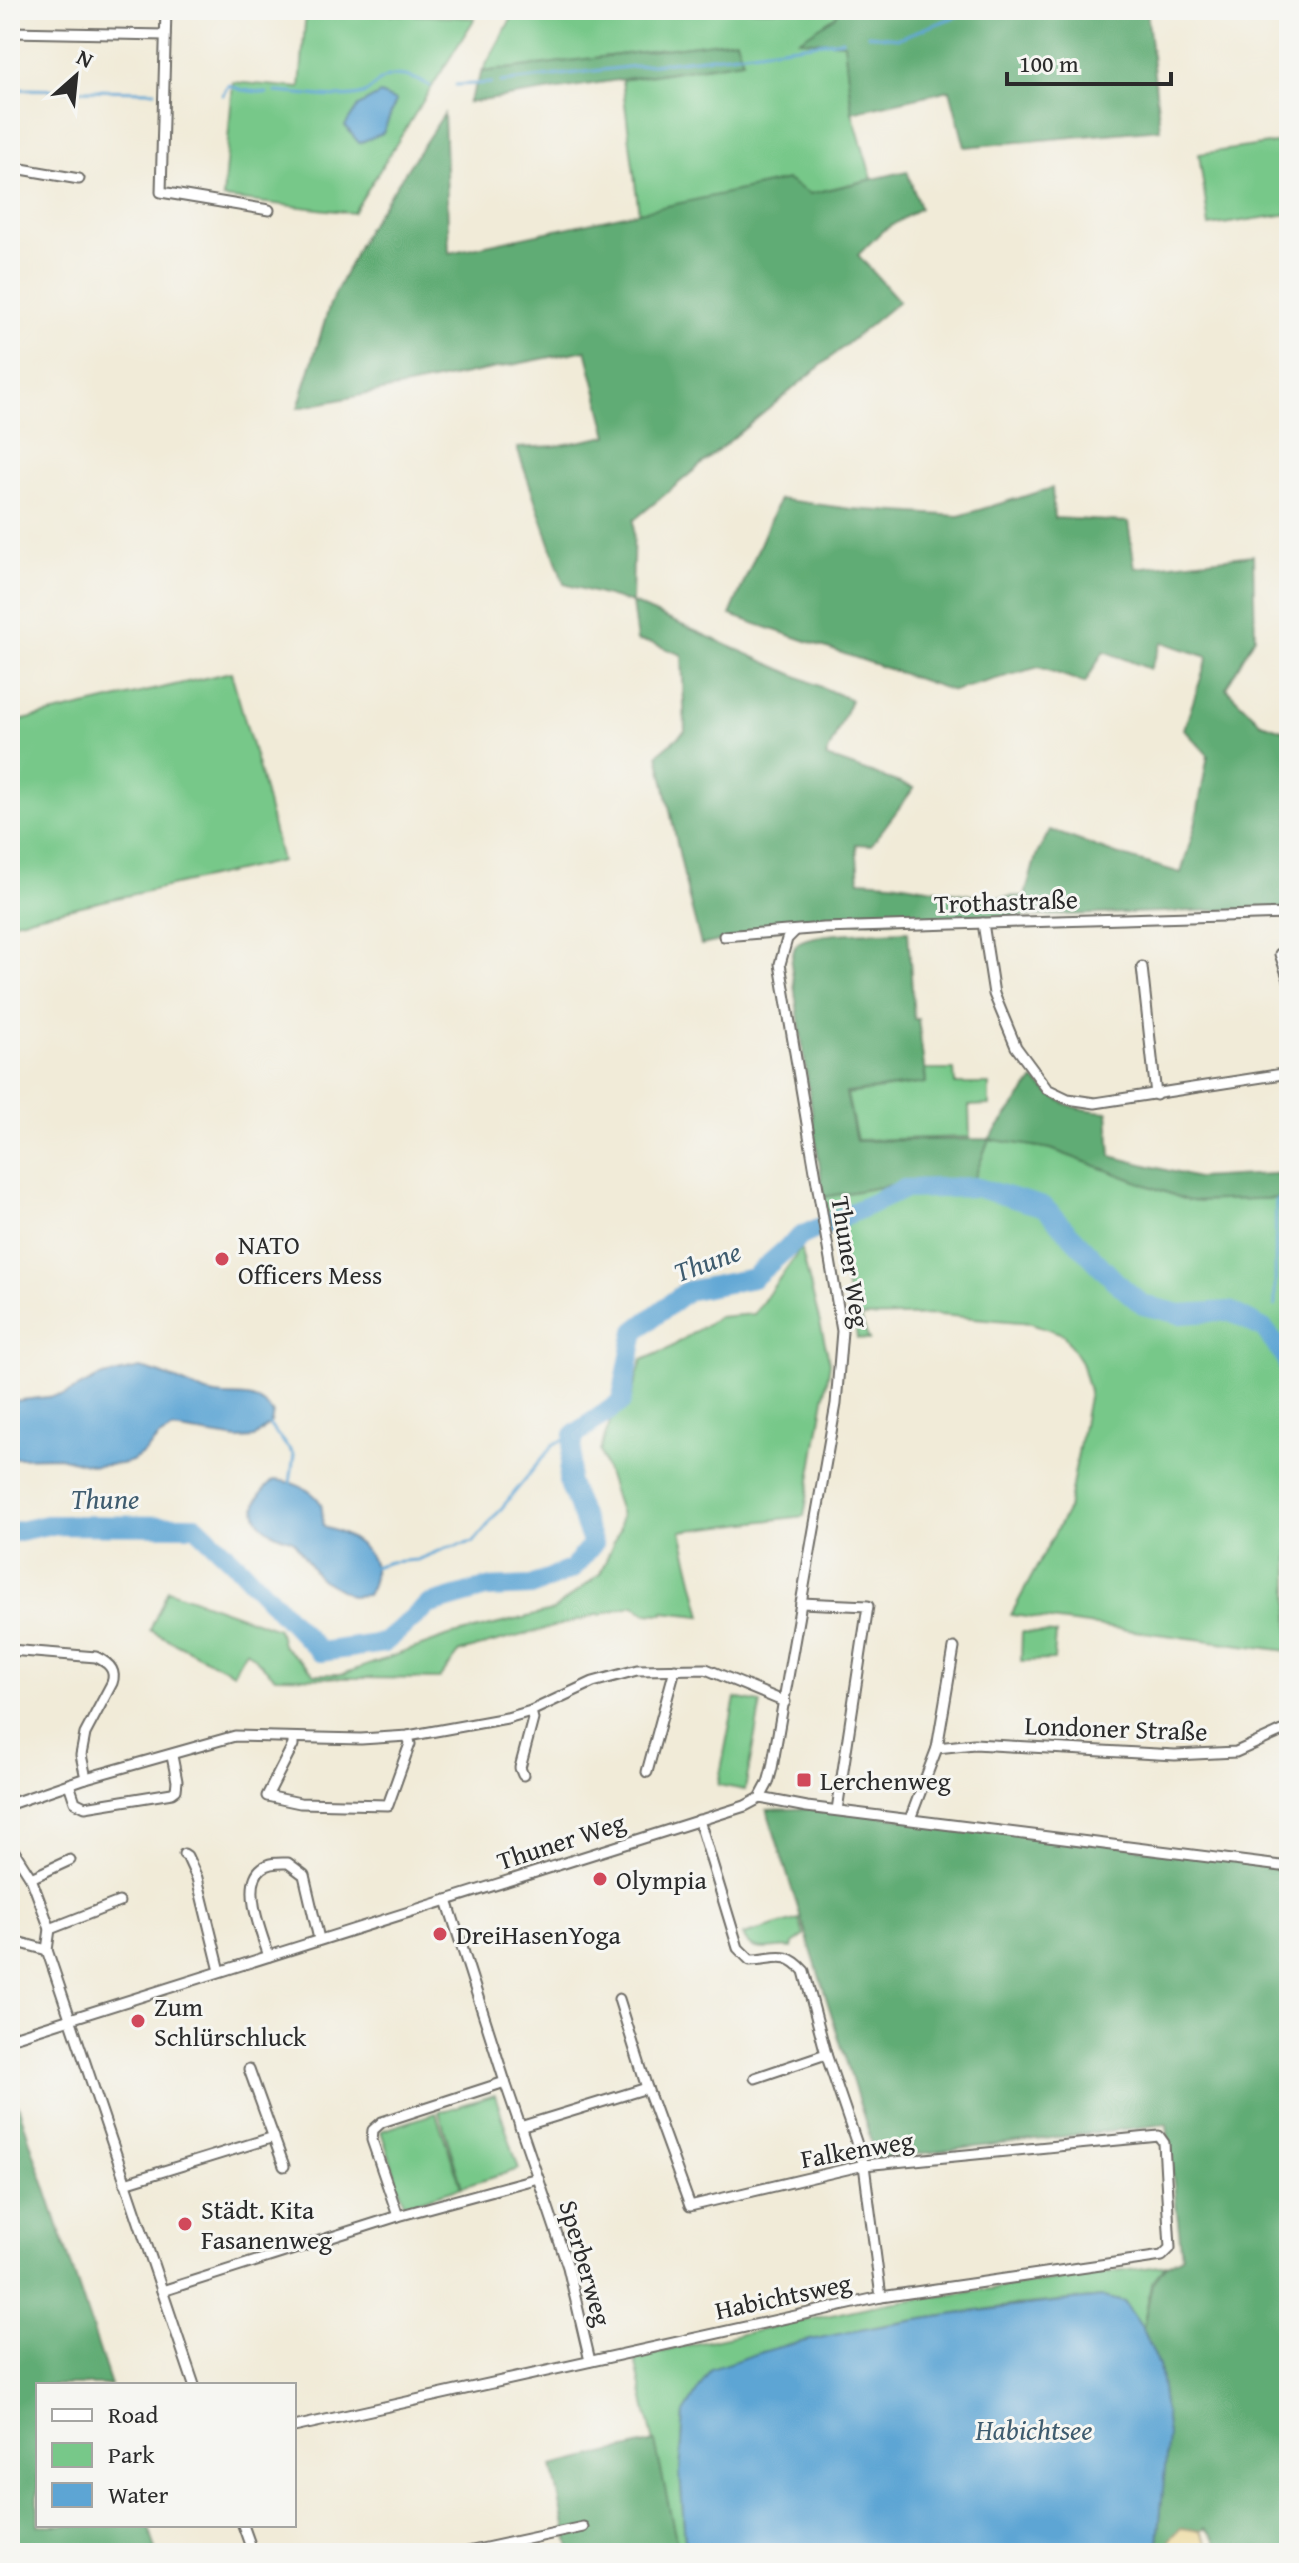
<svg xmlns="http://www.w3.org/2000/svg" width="1299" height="2563" font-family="'Gentium Book Plus',serif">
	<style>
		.green { fill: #77c889; stroke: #517a5a; stroke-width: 2 }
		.forest { fill: #61ac75; stroke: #466c50; stroke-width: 2 }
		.sand { fill: #eeda9e; stroke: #8c8264; stroke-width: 2 }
		.water { fill: #5da5d4; stroke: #446880; stroke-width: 2 }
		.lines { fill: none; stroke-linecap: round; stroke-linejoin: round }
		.stream { stroke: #5da5d4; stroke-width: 3 }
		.river { stroke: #5da5d4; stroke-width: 20 }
		.street-casing { stroke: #706e68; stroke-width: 13 }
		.street { stroke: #fff; stroke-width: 9 }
		.poi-dot { fill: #d1495b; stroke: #f6f6f2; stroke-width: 3 }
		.labels { text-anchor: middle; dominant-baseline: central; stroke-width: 6; stroke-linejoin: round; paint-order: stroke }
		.street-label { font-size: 26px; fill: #2b2b2b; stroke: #f6f6f2 }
		.poi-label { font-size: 26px; fill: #2b2b2b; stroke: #f6f6f2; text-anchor: start }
		.water-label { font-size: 28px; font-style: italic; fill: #3f5c6f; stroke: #f6f6f2 }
	</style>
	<rect width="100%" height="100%" fill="#f6f6f2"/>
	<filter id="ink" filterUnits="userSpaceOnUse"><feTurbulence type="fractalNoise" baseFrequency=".0125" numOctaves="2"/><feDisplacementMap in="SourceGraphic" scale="16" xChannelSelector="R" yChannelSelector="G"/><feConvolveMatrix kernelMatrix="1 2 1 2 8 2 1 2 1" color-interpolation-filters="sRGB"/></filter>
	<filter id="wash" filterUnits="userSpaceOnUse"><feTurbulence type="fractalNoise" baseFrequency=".006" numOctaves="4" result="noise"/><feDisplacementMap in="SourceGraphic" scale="32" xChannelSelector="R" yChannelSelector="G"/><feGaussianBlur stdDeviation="1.8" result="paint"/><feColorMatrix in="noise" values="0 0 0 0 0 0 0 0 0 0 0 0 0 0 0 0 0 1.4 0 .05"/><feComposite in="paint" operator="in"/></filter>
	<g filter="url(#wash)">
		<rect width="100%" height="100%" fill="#f1ebd8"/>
		<g class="green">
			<polygon points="306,10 475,18 353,213 223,198 233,82 300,88"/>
			<polygon points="516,10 840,10 835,17 801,40 844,42 852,112 872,179 810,194 787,180 639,213 622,80 743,61 736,40 482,72"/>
			<polygon points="1289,141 1289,214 1209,226 1199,154"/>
			<polygon points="231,672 260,773 281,861 10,922 10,723"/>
			<polygon points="925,1070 954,1070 955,1084 989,1084 989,1105 969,1106 970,1137 857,1140 847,1094 926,1083"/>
			<polygon points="989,1139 1051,1149 1189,1201 1289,1198 1289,1651 1011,1615 1068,1509 1089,1391 1081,1362 1063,1334 1031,1323 940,1315 860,1317 869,1340 857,1338 854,1317 824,1197 918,1180 974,1179"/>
			<polygon points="801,1248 830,1363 804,1516 681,1531 702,1616 663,1612 663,1614 646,1613 634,1605 460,1652 439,1679 275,1677 246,1650 233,1673 150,1630 168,1590 278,1629 282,1645 315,1674 343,1674 449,1636 552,1611 600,1574 620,1528 621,1515 600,1451 611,1420 630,1401 642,1360 668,1349 718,1317 754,1314"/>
			<polygon points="1022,1632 1056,1634 1054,1660 1021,1661"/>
			<polygon points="735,1698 761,1703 745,1790 718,1785"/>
			<path d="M799,1919l5,17 -11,8 -1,4c-19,-3 -39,10 -49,-13z"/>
			<polygon points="495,2095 519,2169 462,2187 439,2112"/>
			<polygon points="436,2113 461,2187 405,2205 381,2131"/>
			<polygon points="1166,2265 1151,2283 1143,2329 1124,2302 1103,2297 1016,2305 890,2324 784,2346 684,2413 680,2473 686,2553 679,2553 635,2360 680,2347 882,2304"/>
		</g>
		<g class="forest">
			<polygon points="840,10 1147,10 1160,129 965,147 950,90 852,112 844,43 799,40 835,17"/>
			<polygon points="736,40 743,61 468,103 482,72"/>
			<polygon points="444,114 449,253 787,180 810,194 907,171 920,208 881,232 858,255 899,301 634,520 632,603 851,700 826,757 914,788 871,845 856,844 859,880 892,882 988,898 1025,896 1036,856 1050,830 1119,855 1181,873 1195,826 1208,755 1184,729 1208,657 1162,642 1150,669 1104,651 1085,683 1039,667 953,691 730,615 779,499 851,509 959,516 1052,488 1054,518 1128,522 1135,568 1253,555 1255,637 1226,688 1261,723 1289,732 1289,908 806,923 701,945 688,895 658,754 685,731 682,655 652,643 637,641 632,603 564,584 517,448 556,446 608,436 586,350 298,408 330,304 367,229"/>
			<path d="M908,931l6,88h4l8,64 -80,10 10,48 133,-2 45,-59c25,24 39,30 74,32l3,44 86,22 92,-5v25l-100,3 -138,-52 -62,-10 -15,40 -56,1 -94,17 -33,-233c1,-6 2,-14 5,-19 10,-14 92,-13 112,-14z"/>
			<polygon points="817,1808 1289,1867 1289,2553 1221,2553 1213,2535 1205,2528 1201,2531 1181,2528 1172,2537 1165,2553 1157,2553 1168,2435 1159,2366 1143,2329 1152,2283 1165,2266 1182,2257 1167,2124 877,2159 767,1810"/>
			<polygon points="18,2105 111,2385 38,2385 38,2525 148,2525 157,2553 10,2553 10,2108"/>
			<polygon points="655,2442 679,2553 571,2553 552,2466"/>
		</g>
		<polygon class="sand" points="1181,2528 1201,2531 1212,2553 1166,2553 1172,2537"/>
		<g class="water">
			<polygon points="380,94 396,101 383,133 359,143 345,126 358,106"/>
			<path d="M140,1368c26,5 43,16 67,25 15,5 31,2 45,5 10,3 15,8 21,15l-2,10 -17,15 -16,1 -65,-10 -14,8 -14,15 -13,9 -11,3 -27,2 -35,-9 -49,1v-51l4,-6 50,-6 35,-18z"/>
			<path d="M274,1480c16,1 37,8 46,22 4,7 1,18 4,25 33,10 65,31 43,68l-16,1 -32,-18 -26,-38c-20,-5 -49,-19 -33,-45 3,-6 10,-11 14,-15z"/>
			<path d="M1103,2297l21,5 19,27 16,37 9,69 -11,118h-471l-6,-80 4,-60 27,-44c25,-8 51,-18 77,-24 103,-24 209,-38 315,-48z"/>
		</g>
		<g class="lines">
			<g class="stream">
				<polyline points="868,35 899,38 973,10"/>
				<polyline points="501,82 729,55 842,40"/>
				<polyline points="456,85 492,83"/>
				<polyline points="10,89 155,91"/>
				<path d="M275,92c24,1 66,9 88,2 7,-3 13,-11 20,-15 17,-8 32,-1 47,7"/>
				<polyline points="223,95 228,85 242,90 267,93"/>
				<polyline points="1275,1306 1276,1200 1289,1199"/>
				<polyline points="269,1425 294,1455 290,1483"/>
				<polyline points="373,1567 390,1562 417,1560 446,1548 474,1542 554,1444 574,1435"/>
			</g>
			<polyline class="river" points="10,1533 47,1525 196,1526 240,1568 320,1652 384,1643 428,1605 486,1588 531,1586 572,1569 593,1544 568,1481 574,1435 621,1402 635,1331 687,1291 753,1278 801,1236 904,1189 975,1187 1044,1207 1115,1281 1143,1305 1180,1314 1230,1311 1264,1329 1286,1358 1289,1369"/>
		</g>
	</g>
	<g filter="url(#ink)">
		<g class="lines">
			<defs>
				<g id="street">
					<polyline points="166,10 161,192 269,210"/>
					<polyline points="10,32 165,35"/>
					<polyline points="10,167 79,179"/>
					<polyline points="983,923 994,994 1016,1047 1047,1089 1068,1099 1095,1103 1289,1073"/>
					<polyline points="724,936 823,928 1289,914"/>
					<polyline points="1280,954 1289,980"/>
					<polyline points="1142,967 1156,1095"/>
					<polyline points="801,1603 868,1606 837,1810"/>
					<path d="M10,1650l86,7c11,5 21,12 16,26l-27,51 -4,21 5,23"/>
					<polyline points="293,1738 293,1745 267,1796 300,1803 388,1805 407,1752 410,1744 408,1736"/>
					<polyline points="937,1748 974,1744 1175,1755 1236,1752 1289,1728"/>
					<polyline points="647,1772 675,1669"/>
					<polyline points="523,1775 520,1768 533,1719 531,1711"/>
					<polyline points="69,1784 75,1802 85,1807 172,1793 176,1790 177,1781 172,1756"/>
					<polyline points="760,1798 807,1807 1289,1867"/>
					<polyline points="10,1804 86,1778 235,1736 361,1739 408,1736 507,1718 531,1711 593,1682 637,1670 706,1669 785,1702"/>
					<polyline points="910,1819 937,1748 954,1648"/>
					<path d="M699,1820l39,128 12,12c25,0 35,-11 54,11l22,83 38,111 17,132"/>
					<polyline points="10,1845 31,1878 50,1929 47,1950 194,2385"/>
					<polyline points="184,1854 187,1856 197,1878 220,1971"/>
					<polyline points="31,1878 70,1860"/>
					<polyline points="50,1929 119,1902"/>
					<polyline points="10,1940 47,1950"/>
					<path d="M269,1956c-7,-20 -28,-72 -7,-88 7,-6 18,-5 26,-5l16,12 15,64"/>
					<polyline points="619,1999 647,2088"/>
					<polyline points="10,2038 745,1806 760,1798 768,1783 772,1768 836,1404 842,1331 780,964 787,939 795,931"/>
					<polyline points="249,2069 284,2166"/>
					<polyline points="755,2078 826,2054"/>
					<polyline points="538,2178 568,2267 590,2361"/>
					<polyline points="125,2183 274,2137"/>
					<polyline points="398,2216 372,2140 373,2130 382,2122 505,2082"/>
					<polyline points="162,2291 398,2216 538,2178 505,2082 447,1900"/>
					<polyline points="294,2427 881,2297 1162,2256 1170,2248 1164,2143 1159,2136 864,2165 690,2206 647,2088 520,2127"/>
					<polyline points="243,2525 253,2553"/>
					<polyline points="463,2553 583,2527"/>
				</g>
			</defs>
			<use href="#street" class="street-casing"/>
			<use href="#street" class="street"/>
		</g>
	</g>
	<g class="poi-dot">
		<circle cx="222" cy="1259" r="8"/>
		<rect x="796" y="1772" width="16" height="16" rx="4"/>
		<circle cx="600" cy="1879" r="8"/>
		<circle cx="440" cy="1934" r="8"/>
		<circle cx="138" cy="2021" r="8"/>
		<circle cx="185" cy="2224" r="8"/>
	</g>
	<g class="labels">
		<g class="street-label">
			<text transform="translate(1006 901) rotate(-2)">Trothastraße</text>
			<text transform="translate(851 1262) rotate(81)">Thuner Weg</text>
			<text transform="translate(1116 1728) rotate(2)">Londoner Straße</text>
			<text transform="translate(561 1841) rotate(-18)">Thuner Weg</text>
			<text transform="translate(857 2149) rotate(-10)">Falkenweg</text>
			<text transform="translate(586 2263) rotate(74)">Sperberweg</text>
			<text transform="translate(783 2296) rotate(-12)">Habichtsweg</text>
		</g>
		<g class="poi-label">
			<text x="238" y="1244">NATO<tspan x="238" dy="30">Officers Mess</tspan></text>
			<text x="820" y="1780">Lerchenweg</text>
			<text x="616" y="1879">Olympia</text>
			<text x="456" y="1934">DreiHasenYoga</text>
			<text x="154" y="2006">Zum<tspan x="154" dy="30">Schlürschluck</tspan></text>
			<text x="201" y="2209">Städt. Kita<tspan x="201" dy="30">Fasanenweg</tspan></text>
		</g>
		<g class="water-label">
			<text transform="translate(707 1261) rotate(-20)">Thune</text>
			<text x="105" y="1498">Thune</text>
			<text x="1034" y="2429">Habichtsee</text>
		</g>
	</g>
	<rect width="1299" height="2563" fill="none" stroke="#f6f6f2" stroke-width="40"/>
	<rect x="36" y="2383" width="260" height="144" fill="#f6f6f2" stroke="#a5a5a2" stroke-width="2"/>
	<rect x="52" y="2409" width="40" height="12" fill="#ffffff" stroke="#a5a5a2" stroke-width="2"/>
	<text x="108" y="2423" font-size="24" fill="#2b2b2b">Road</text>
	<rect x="52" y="2443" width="40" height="24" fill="#77c889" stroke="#a5a5a2" stroke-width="2"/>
	<text x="108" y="2463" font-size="24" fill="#2b2b2b">Park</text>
	<rect x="52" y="2483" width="40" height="24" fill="#5da5d4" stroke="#a5a5a2" stroke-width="2"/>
	<text x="108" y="2503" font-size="24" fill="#2b2b2b">Water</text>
	<g transform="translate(76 76) rotate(27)" stroke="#f6f6f2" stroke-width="6" paint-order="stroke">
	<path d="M0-6L14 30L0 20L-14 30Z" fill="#2b2b2b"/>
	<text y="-12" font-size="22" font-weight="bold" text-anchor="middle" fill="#2b2b2b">N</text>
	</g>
	<path d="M1007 72v12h164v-12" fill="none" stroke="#2b2b2b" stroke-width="4"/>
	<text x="1019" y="72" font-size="24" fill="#2b2b2b" stroke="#f6f6f2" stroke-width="6" paint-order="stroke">100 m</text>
</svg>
